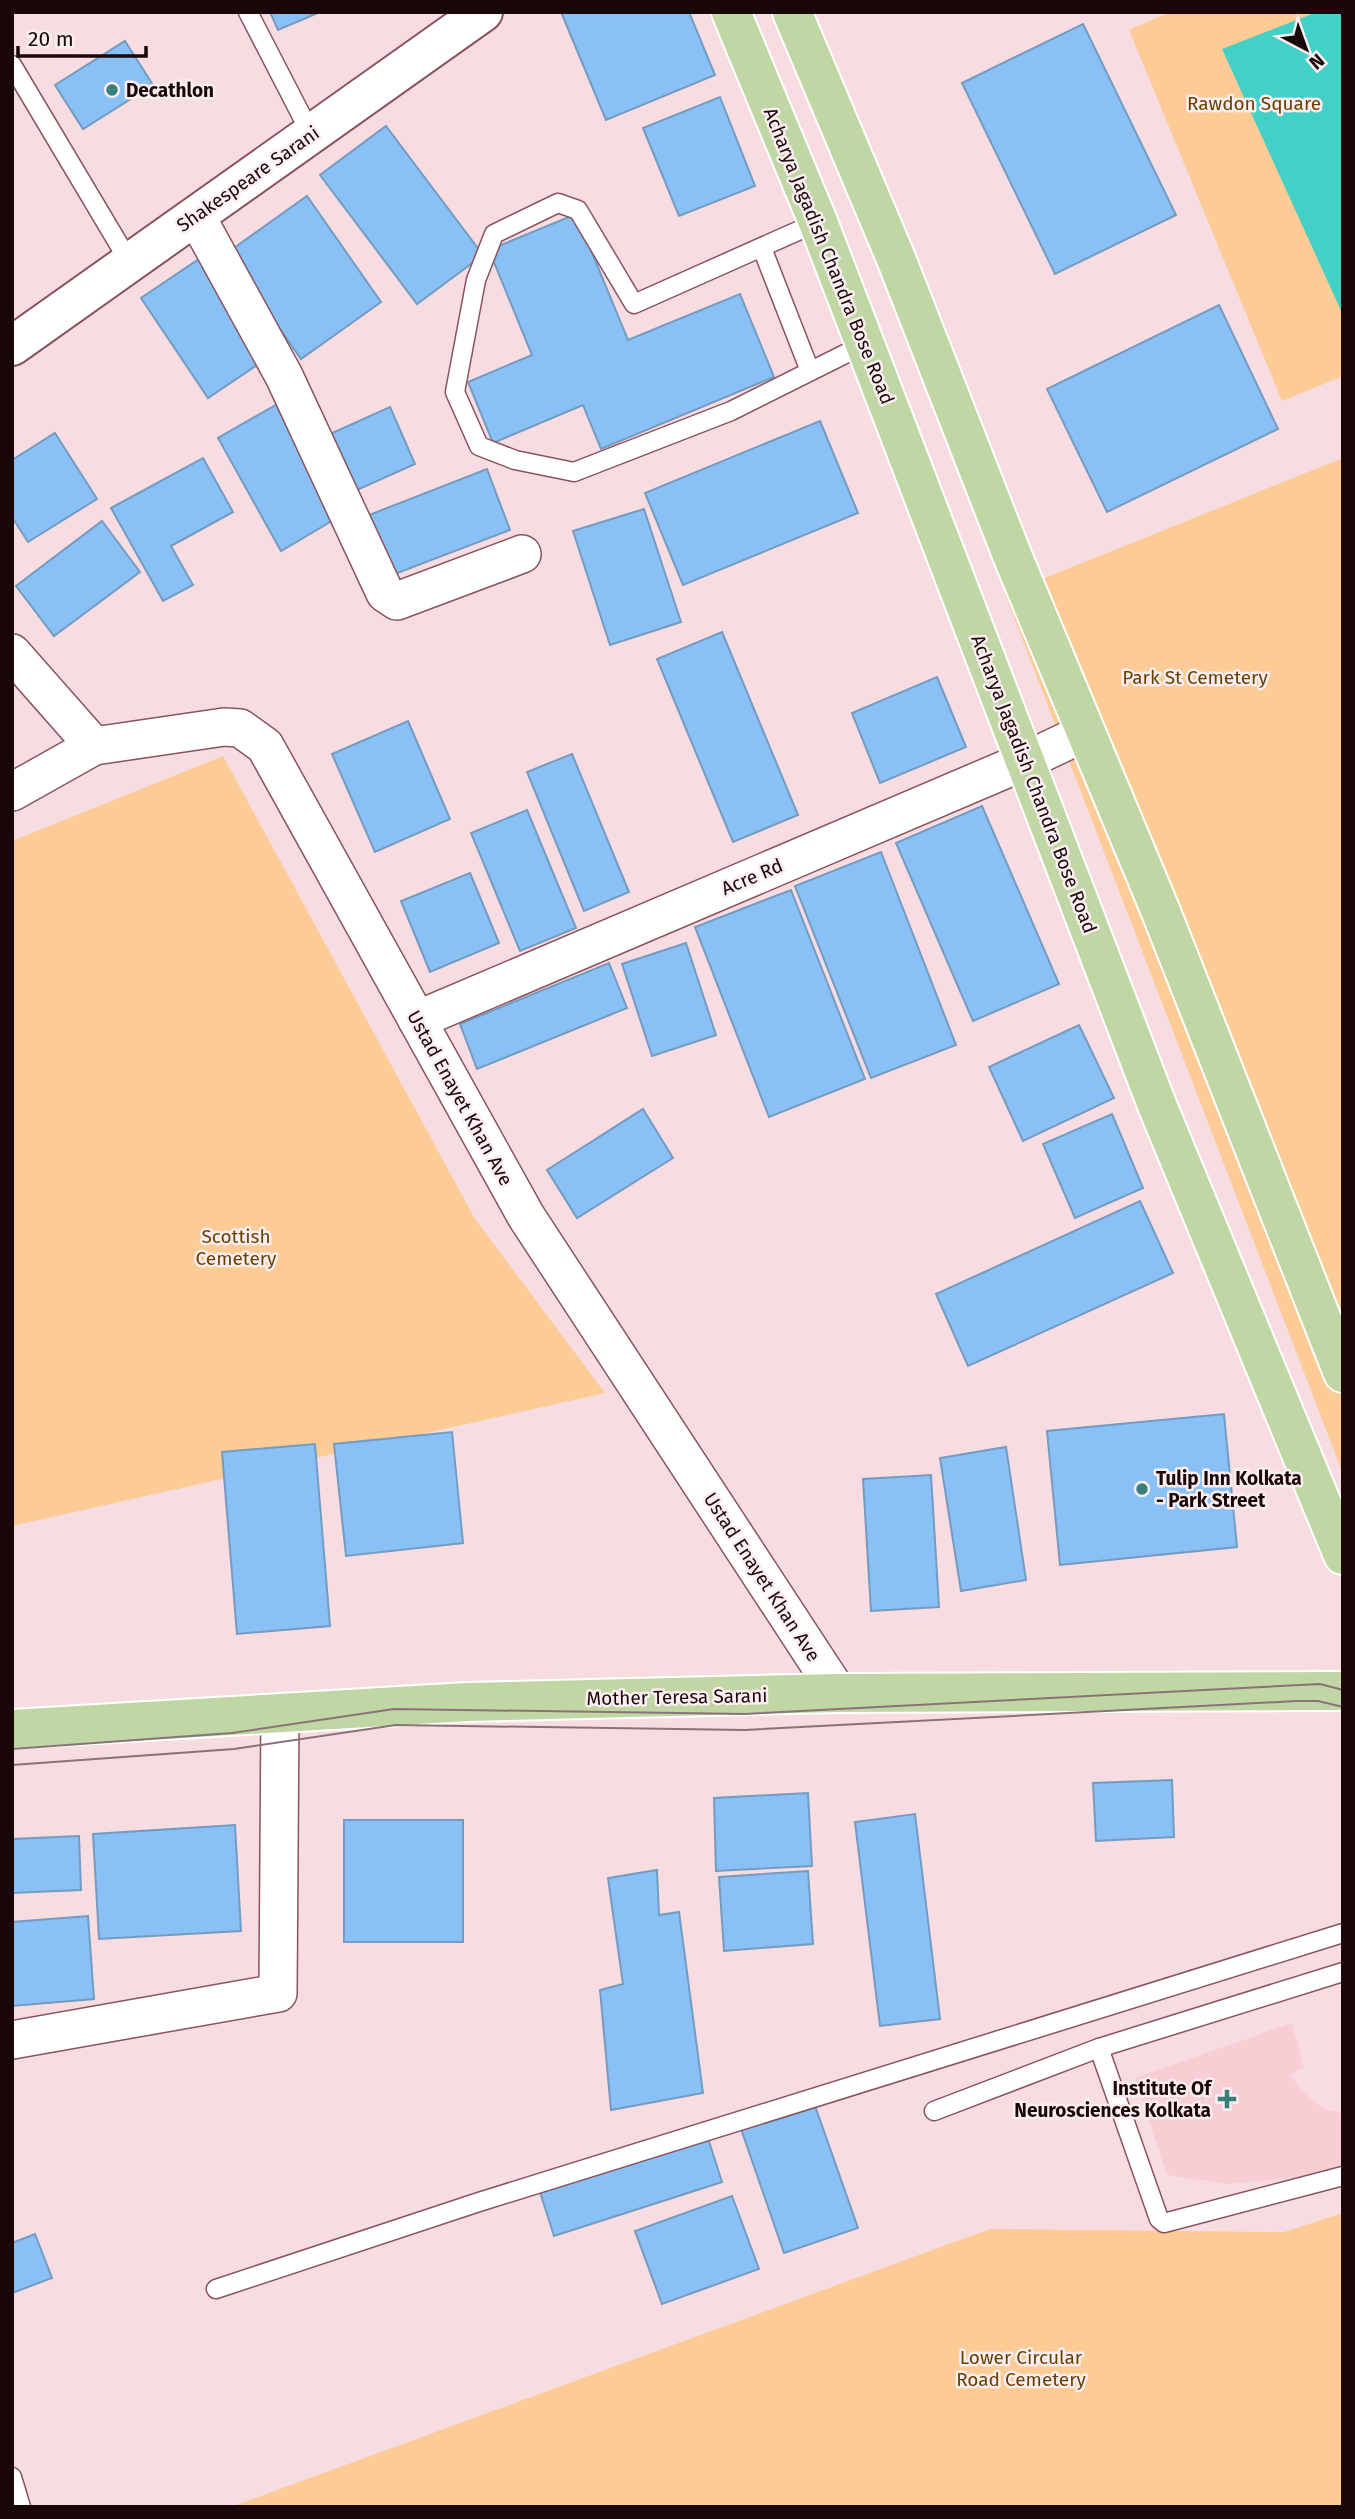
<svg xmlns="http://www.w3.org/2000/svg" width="1355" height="2519" font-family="'Fira Sans',sans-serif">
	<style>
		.built { fill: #f8cdd3 }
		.green { fill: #fdcb95 }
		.water { fill: #42d0c7 }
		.building { fill: #89c0f5; stroke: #749bc1; stroke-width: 2 }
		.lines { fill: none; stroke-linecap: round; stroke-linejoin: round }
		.service-casing { stroke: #89545d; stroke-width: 21 }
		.minor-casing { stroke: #89545d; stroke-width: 40 }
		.secondary-casing { stroke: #89545d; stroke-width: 42 }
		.primary-casing { stroke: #fff; stroke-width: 42 }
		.service { stroke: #fff; stroke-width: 18 }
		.minor { stroke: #fff; stroke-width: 37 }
		.secondary { stroke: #fff; stroke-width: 38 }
		.primary { stroke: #c0d6a4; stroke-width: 38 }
		.tram { stroke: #8a7377; stroke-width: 2 }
		.poi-dot { fill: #377f79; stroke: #fbeef0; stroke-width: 2.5 }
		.labels { text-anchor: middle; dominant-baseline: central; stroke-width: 5; stroke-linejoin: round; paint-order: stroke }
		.poi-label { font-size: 19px; font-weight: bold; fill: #1a070a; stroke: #fbeef0; text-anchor: start }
		.park-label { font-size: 19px; fill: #693f00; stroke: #fbeef0 }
		.street-label { font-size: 19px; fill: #1a070a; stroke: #fbeef0 }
	</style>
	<rect width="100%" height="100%" fill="#f7dde1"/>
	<polygon class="built" points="1292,2023 1304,2068 1290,2074 1300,2089 1322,2108 1343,2113 1343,2170 1323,2175 1227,2184 1167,2175 1135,2078"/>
	<g class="green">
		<polygon points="1170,12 1343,12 1343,376 1282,401 1129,30"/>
		<polygon points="1343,458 1343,1474 1005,594"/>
		<polygon points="223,756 475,1219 605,1393 12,1526 12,841"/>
		<polygon points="1343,2213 1343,2507 231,2507 990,2229 1284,2232"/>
	</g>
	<polygon class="water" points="1317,12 1343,12 1343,315 1222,49"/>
	<g class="building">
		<polygon points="270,12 320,12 278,30"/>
		<polygon points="561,12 689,12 715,75 606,120"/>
		<polygon points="1083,24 1176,215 1055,274 962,83"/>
		<polygon points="125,41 153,85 83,129 55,85"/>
		<polygon points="720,97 755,186 679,216 643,128"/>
		<polygon points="386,126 483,255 417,304 320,175"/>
		<polygon points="307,196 381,302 301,359 227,253"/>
		<polygon points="576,214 628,340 740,294 774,377 601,449 583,405 493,443 468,382 532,355 489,250"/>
		<polygon points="202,257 269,357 208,398 141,298"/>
		<polygon points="1219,305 1278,429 1107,512 1047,389"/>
		<polygon points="279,403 342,515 281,551 218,438"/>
		<polygon points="390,407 415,464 346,495 321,438"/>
		<polygon points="820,421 858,513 683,585 645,493"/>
		<polygon points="55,433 97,499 28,542 12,517 12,460"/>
		<polygon points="203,458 233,512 171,546 193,585 163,601 111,508"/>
		<polygon points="487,469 510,530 387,577 364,517"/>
		<polygon points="644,509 681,622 610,645 573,531"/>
		<polygon points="102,521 140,572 54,636 16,586"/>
		<polygon points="722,632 798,815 733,842 657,659"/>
		<polygon points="937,677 966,747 880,783 852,713"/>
		<polygon points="408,721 450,819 375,852 332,754"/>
		<polygon points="572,754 629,892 584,911 527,772"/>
		<polygon points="982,806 1059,984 973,1021 896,843"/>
		<polygon points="527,810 576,928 520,951 471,833"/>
		<polygon points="881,852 956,1045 871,1078 795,886"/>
		<polygon points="470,873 499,943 430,972 401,901"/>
		<polygon points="791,890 865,1079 769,1117 695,927"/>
		<polygon points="686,943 716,1035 652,1056 622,964"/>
		<polygon points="609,963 627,1008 477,1069 460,1024"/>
		<polygon points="1079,1025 1114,1098 1023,1141 989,1067"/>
		<polygon points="643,1109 673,1158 577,1218 547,1170"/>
		<polygon points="1112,1114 1143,1188 1075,1218 1043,1144"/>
		<polygon points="1140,1201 1173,1273 968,1366 936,1294"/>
		<polygon points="1224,1414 1237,1547 1060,1565 1047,1431"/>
		<polygon points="452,1432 463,1543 346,1556 334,1444"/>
		<polygon points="315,1444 330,1626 237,1634 222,1452"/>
		<polygon points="1006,1447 1026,1580 961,1591 940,1458"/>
		<polygon points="931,1475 939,1607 871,1611 863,1479"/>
		<polygon points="1172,1780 1174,1837 1096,1841 1093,1783"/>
		<polygon points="808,1793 812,1866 716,1871 714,1798"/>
		<polygon points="915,1814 940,2019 880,2026 855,1822"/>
		<rect x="344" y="1820" width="119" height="122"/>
		<polygon points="235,1825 241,1931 99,1939 93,1834"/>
		<polygon points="79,1836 81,1890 12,1893 12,1839"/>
		<polygon points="657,1870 659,1915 679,1912 703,2093 611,2110 600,1990 623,1984 608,1878"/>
		<polygon points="808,1871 813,1944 724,1951 719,1877"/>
		<polygon points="88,1916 94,1999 12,2006 12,1922"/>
		<polygon points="813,2100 858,2228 784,2253 740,2126"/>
		<polygon points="707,2135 722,2182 554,2236 539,2189"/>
		<polygon points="732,2196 759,2269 662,2304 635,2231"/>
		<polygon points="35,2234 52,2278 12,2293 12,2243"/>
	</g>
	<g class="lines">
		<defs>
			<g id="service">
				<polyline points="248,12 311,134"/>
				<polyline points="12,65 130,263"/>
				<polyline points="818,222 634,304 578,210 558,203 494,234 476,280 455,392 479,446 515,460 574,472 731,411 865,344"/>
				<polyline points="762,248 810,371"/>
				<polyline points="1343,1972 1099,2048 1159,2219 1164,2223 1343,2176"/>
				<polyline points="934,2111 1099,2048"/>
				<polyline points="216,2289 479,2202 1343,1933"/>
				<polyline points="12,2477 21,2507"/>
			</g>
			<g id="minor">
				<polyline points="196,216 284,376 385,593 397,601 522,554"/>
				<polyline points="12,653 94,746 224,727 240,728 265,746 526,1216 838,1693"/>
				<polyline points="12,792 94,746"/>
				<polyline points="417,1020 1025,761 1086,732"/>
				<polyline points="12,2040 278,1993 280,1713"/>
			</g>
			<polyline id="secondary" points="12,346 483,12"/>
			<g id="primary">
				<polyline points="731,12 818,222 1157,1105 1343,1555"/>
				<polyline points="792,12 897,261 1012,555 1161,912 1343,1373"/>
				<polyline points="12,1729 467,1702 838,1693 1343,1691"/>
			</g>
		</defs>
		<use href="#service" class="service-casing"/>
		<use href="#minor" class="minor-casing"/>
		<use href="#secondary" class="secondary-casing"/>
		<use href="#primary" class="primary-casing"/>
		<use href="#service" class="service"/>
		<use href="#minor" class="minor"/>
		<use href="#secondary" class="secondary"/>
		<use href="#primary" class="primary"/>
		<g class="tram">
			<polyline points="12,1749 232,1733 394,1709 745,1714 1320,1684 1343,1690"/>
			<polyline points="12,1765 234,1749 396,1725 745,1730 1297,1701 1318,1701 1343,1707"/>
		</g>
	</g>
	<g class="poi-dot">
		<circle cx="112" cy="90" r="7"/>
		<circle cx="1142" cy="1489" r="7"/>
		<path d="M1223.5 2088.5h7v7h7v7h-7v7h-7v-7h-7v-7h7z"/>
	</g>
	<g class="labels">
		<g class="poi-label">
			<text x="126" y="90">Decathlon</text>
			<text x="1156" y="1478">Tulip Inn Kolkata<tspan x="1156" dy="22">- Park Street</tspan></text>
			<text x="1211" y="2088" text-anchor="end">Institute Of<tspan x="1211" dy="22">Neurosciences Kolkata</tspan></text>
		</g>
		<g class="park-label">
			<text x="1254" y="103">Rawdon Square</text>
			<text x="1195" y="677">Park St Cemetery</text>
			<text x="236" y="1236">Scottish<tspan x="236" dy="22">Cemetery</tspan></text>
			<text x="1021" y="2357">Lower Circular<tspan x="1021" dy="22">Road Cemetery</tspan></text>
		</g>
		<g class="street-label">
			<text transform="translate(248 179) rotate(-35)">Shakespeare Sarani</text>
			<text transform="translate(829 256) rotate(68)">Acharya Jagadish Chandra Bose Road</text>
			<text transform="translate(1034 784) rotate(69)">Acharya Jagadish Chandra Bose Road</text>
			<text transform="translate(752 877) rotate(-23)">Acre Rd</text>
			<text transform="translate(460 1098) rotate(61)">Ustad Enayet Khan Ave</text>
			<text transform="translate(762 1577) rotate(57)">Ustad Enayet Khan Ave</text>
			<text transform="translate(677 1697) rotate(-1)">Mother Teresa Sarani</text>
		</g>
	</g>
	<rect width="1355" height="2519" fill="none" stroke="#1a070a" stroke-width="28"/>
	<g transform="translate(1306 49) rotate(139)" stroke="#fbeef0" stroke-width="5" paint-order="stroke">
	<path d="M0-5L12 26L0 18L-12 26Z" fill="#1a070a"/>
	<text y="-10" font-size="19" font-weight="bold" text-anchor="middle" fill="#1a070a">N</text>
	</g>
	<path d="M18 46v10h128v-10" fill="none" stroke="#1a070a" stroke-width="3.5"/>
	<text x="28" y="46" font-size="21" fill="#1a070a" stroke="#fbeef0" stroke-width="5" paint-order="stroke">20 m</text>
</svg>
